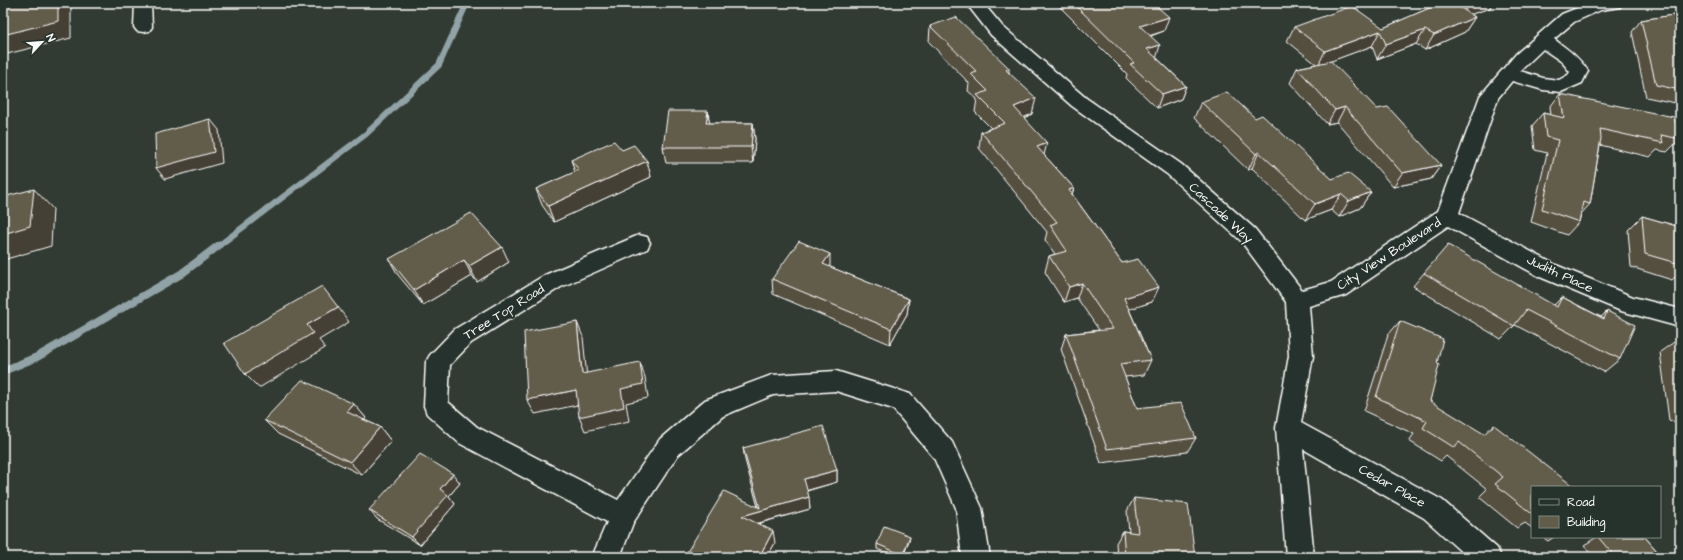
<svg xmlns="http://www.w3.org/2000/svg" width="1683" height="560" font-family="'Architects Daughter',sans-serif">
	<style>
		.lines { fill: none; stroke-linecap: round; stroke-linejoin: round }
		.stream-far1 { stroke: #92a3a8; stroke-width: 6 }
		.stream { stroke: #92a3a8; stroke-width: 8 }
		.minor-casing { stroke: #fff; stroke-width: 3 }
		.minor { fill: #26332d; fill-rule: evenodd }
		.wall { fill: #545040; stroke: #fff }
		.shaded-wall { fill: #454134; stroke: #fff }
		.building { fill: #625d4b; stroke: #fff }
		.labels { text-anchor: middle; dominant-baseline: central; stroke-width: 4; stroke-linejoin: round; paint-order: stroke }
		.street-label { font-size: 13px; fill: #fff; stroke: #26332d }
	</style>
	<rect width="100%" height="100%" fill="#323b33"/>
	<filter id="ink" filterUnits="userSpaceOnUse"><feTurbulence type="fractalNoise" baseFrequency=".025" numOctaves="2"/><feDisplacementMap in="SourceGraphic" scale="8" xChannelSelector="R" yChannelSelector="G"/><feConvolveMatrix kernelMatrix="1 2 1 2 8 2 1 2 1" color-interpolation-filters="sRGB"/></filter>
	<g filter="url(#ink)">
		<g class="lines">
			<polyline class="stream-far1" points="217,247 366,134 439,65 467,3"/>
			<polyline class="stream" points="3,371 37,357 181,274 218,246"/>
			<defs>
				<g id="minor">
					<polygon points="135,3 151,3 152,27 149,31 143,32 137,31 134,27"/>
					<path d="M966,3h17l20,24 83,71 95,66 74,65 47,61 29,-8 107,-71 42,-115 36,-42 46,-40 28,-11h32l-2,4 -19,3 -27,12 -20,17c13,10 25,18 34,32l-6,12 -21,9 -18,-2 -31,-9 -14,17 -39,115 97,52 77,32 47,12v18l-59,-16 -81,-34 -92,-51 -102,69 -37,11 4,50 -12,67 141,77 55,48 4,9h-34l-43,-39 -121,-69 11,108h-28l-10,-129 13,-72 -3,-54 -45,-61 -74,-67 -95,-68 -81,-71zM1543,49l19,13 8,10 -2,3 -9,5 -16,-2 -23,-7z"/>
					<polygon points="639,235 647,237 650,243 647,249 561,287 471,343 450,365 448,402 477,427 618,500 660,439 705,400 772,375 836,371 910,394 952,442 982,508 990,557 962,557 956,508 934,458 893,409 836,391 773,395 723,416 678,455 633,523 620,557 592,557 607,522 459,443 427,414 424,406 426,362 430,355 455,329 545,275"/>
				</g>
			</defs>
			<use href="#minor" class="minor-casing"/>
			<use href="#minor" class="minor"/>
		</g>
		<g class="wall">
			<polygon points="1056,3 1153,3 1164,31 1151,36 1156,57 1186,86 1181,99 1157,108 1126,78 1127,74"/>
			<polygon points="1437,3 1492,3 1490,8 1471,14 1475,17 1465,32 1425,50 1416,44 1377,59 1372,46 1328,62 1377,109 1441,165 1431,179 1393,187 1337,122 1327,124 1290,83 1297,68 1316,64 1287,41 1294,27 1383,28 1439,4"/>
			<polygon points="1680,14 1680,104 1646,97 1632,32 1641,20"/>
			<polygon points="930,26 1009,68 1009,72 1032,114 1024,118 1044,155 1074,188 1072,194 1122,263 1152,302 1129,309 1151,360 1144,375 1125,377 1137,408 1196,438 1187,452 1101,463 1061,349 1066,334 1099,330 1077,298 1064,302 1045,272 1049,256 1055,254 1045,240 1047,232 979,148 981,132 991,128 975,112 977,99 968,91 969,83 929,42"/>
			<polygon points="1560,94 1680,139 1667,152 1657,150 1650,157 1600,145 1590,204 1581,214 1579,222 1567,235 1531,222 1547,153 1535,150 1532,126 1543,113 1551,115 1550,107"/>
			<polygon points="1201,102 1255,118 1332,179 1371,192 1360,208 1339,217 1331,210 1305,220 1252,168 1248,170 1194,118"/>
			<polygon points="708,111 709,123 753,123 755,139 753,163 666,163 663,147"/>
			<polygon points="622,150 647,161 651,177 554,222 542,205 536,189 575,172 571,160"/>
			<polygon points="1642,216 1680,227 1680,272 1672,280 1631,267 1628,230"/>
			<polygon points="389,259 509,262 477,282 472,276 423,305 398,275"/>
			<polygon points="830,267 909,299 907,314 890,344 773,294 772,279"/>
			<polygon points="1424,273 1554,305 1562,297 1601,317 1607,311 1620,359 1604,372 1515,325 1501,339 1413,286"/>
			<polygon points="1400,321 1437,363 1430,401 1532,487 1532,528 1525,523 1517,528 1479,497 1487,489 1446,456 1441,461 1409,441 1414,434 1364,411 1388,335"/>
			<polygon points="1677,340 1680,341 1680,424 1669,420 1660,352"/>
			<polygon points="354,404 366,418 364,420 380,427 391,441 362,475 278,434 264,420"/>
			<polygon points="743,448 837,470 837,482 807,491 810,509 757,524 775,543 767,557 684,557 758,507 745,460"/>
			<polygon points="460,483 449,496 455,504 420,545 377,519 369,510"/>
			<polygon points="1134,498 1195,557 1117,557 1116,543 1123,531 1129,532 1127,511"/>
			<polygon points="1542,537 1554,537 1548,541"/>
			<polygon points="1597,537 1645,537 1662,557 1594,557 1584,545"/>
			<polygon points="909,540 903,557 897,557 877,549 877,544"/>
			<polygon points="1381,552 1433,557 1375,557"/>
		</g>
		<g class="shaded-wall">
			<polygon points="58,3 68,3 71,6 71,38 3,55 3,35"/>
			<polygon points="229,3 243,3 231,6"/>
			<polygon points="1478,3 1492,3 1490,8 1460,18 1467,7"/>
			<polygon points="1169,17 1164,31 1136,40 1140,26"/>
			<polygon points="1475,17 1465,32 1425,50 1434,35"/>
			<polygon points="1425,30 1416,44 1377,59 1386,44"/>
			<polygon points="1380,31 1372,46 1318,66 1325,51"/>
			<polygon points="1160,45 1156,59 1147,49"/>
			<polygon points="1186,86 1181,99 1157,108 1162,94"/>
			<polygon points="1036,98 1032,114 1011,123 1014,107"/>
			<polygon points="1345,107 1337,122 1327,124 1335,110"/>
			<polygon points="708,111 710,127 706,123"/>
			<polygon points="210,119 219,130 222,163 165,179 156,168"/>
			<polygon points="753,123 755,139 753,163 751,147"/>
			<polygon points="1047,143 1043,159 1037,147"/>
			<polygon points="1259,152 1252,168 1248,170 1256,154"/>
			<polygon points="647,161 651,177 554,222 548,206"/>
			<polygon points="1441,165 1431,179 1393,187 1402,173"/>
			<polygon points="1074,188 1069,204 1069,190"/>
			<polygon points="34,189 53,209 51,246 3,260 3,234"/>
			<polygon points="1371,192 1360,208 1339,217 1349,201"/>
			<polygon points="1341,194 1331,210 1305,220 1315,204"/>
			<polygon points="502,247 509,262 477,282 469,266"/>
			<polygon points="830,254 830,269 823,264"/>
			<polygon points="464,260 472,276 423,305 414,290"/>
			<polygon points="1082,283 1077,298 1064,302 1069,287"/>
			<polygon points="1159,287 1152,302 1118,313 1124,298"/>
			<polygon points="909,299 907,314 890,344 891,329"/>
			<polygon points="338,307 349,322 319,340 325,348 259,388 245,374 307,325"/>
			<polygon points="577,322 583,337 588,389 582,374"/>
			<polygon points="640,362 645,377 648,398 626,403 629,421 585,431 579,417 621,389"/>
			<polygon points="576,390 582,404 535,414 527,400"/>
			<polygon points="354,404 366,418 359,426 347,412"/>
			<polygon points="380,427 391,441 362,475 350,462"/>
			<polygon points="837,470 837,482 805,491 804,479"/>
			<polygon points="453,474 460,483 449,496 455,504 420,545 412,537 440,489"/>
			<polygon points="809,497 810,509 744,527 742,516"/>
			<polygon points="773,531 775,543 767,557 759,557"/>
			<polygon points="910,536 909,540 903,557 903,555"/>
		</g>
		<g class="building">
			<polygon points="3,3 58,3 58,21 3,35"/>
			<polygon points="1073,3 1153,3 1169,17 1140,26 1160,45 1147,49 1186,86 1162,94 1130,64 1134,63"/>
			<polygon points="1441,3 1453,3 1475,17 1434,35 1425,30 1386,44 1380,31 1325,51 1294,27 1352,6 1383,28"/>
			<polygon points="1461,3 1478,3 1467,7"/>
			<polygon points="1680,14 1680,90 1656,85 1641,20"/>
			<polygon points="956,17 1009,68 1006,70 1036,98 1014,107 1047,143 1037,147 1074,188 1069,190 1122,263 1138,259 1159,287 1124,298 1151,360 1120,364 1137,408 1181,403 1196,438 1107,449 1066,334 1113,329 1082,283 1069,287 1049,256 1067,251 1050,225 1057,222 981,132 1005,123 977,95 988,91 971,74 977,72 930,26"/>
			<polygon points="1331,61 1377,109 1388,107 1441,165 1402,173 1345,107 1335,110 1297,68"/>
			<polygon points="1227,92 1255,118 1262,115 1332,179 1348,173 1371,192 1349,201 1341,194 1315,204 1259,152 1256,154 1201,102"/>
			<polygon points="1560,94 1674,117 1680,139 1661,135 1663,143 1600,129 1601,138 1590,204 1583,202 1579,222 1542,209 1558,140 1546,137 1543,113 1564,118"/>
			<polygon points="668,111 708,111 706,123 753,123 751,147 663,147"/>
			<polygon points="210,119 214,152 156,168 155,134"/>
			<polygon points="614,141 622,150 634,145 647,161 548,206 536,189 579,170 571,160"/>
			<polygon points="34,189 30,226 3,234 3,197"/>
			<polygon points="471,213 502,247 469,266 464,260 414,290 389,259"/>
			<polygon points="1642,216 1680,227 1680,264 1645,254"/>
			<polygon points="799,241 830,254 823,264 909,299 891,329 772,279"/>
			<polygon points="1448,245 1557,307 1562,297 1604,319 1607,311 1635,325 1620,359 1526,310 1514,326 1424,273"/>
			<polygon points="322,286 338,307 307,325 313,333 245,374 224,343"/>
			<polygon points="1400,321 1443,339 1437,363 1439,365 1430,401 1484,434 1494,425 1574,487 1532,487 1532,514 1495,484 1503,477 1459,442 1455,448 1423,428 1427,421 1376,397"/>
			<polygon points="577,322 582,374 640,362 643,384 621,389 624,407 579,417 576,390 527,400 524,332"/>
			<polygon points="1677,340 1680,341 1680,363"/>
			<polygon points="302,380 354,404 347,412 380,427 350,462 264,420"/>
			<polygon points="823,426 837,470 804,479 809,497 742,516 773,531 759,557 684,557 724,491 760,508 743,448"/>
			<polygon points="420,454 453,474 440,489 448,495 412,537 369,510"/>
			<polygon points="1134,498 1188,504 1195,557 1125,557 1123,531 1138,533"/>
			<polygon points="884,526 910,536 903,555 877,544"/>
			<polygon points="1598,537 1645,537 1662,557 1615,557"/>
			<polygon points="1430,551 1433,557 1383,557 1381,552"/>
		</g>
	</g>
	<g class="labels">
		<g class="street-label">
			<text transform="translate(1221 213) rotate(43)">Cascade Way</text>
			<text transform="translate(1389 254) rotate(-33)">City View Boulevard</text>
			<text transform="translate(1560 274) rotate(25)">Judith Place</text>
			<text transform="translate(504 312) rotate(-32)">Tree Top Road</text>
			<text transform="translate(1392 486) rotate(29)">Cedar Place</text>
		</g>
	</g>
	<rect width="1683" height="560" fill="none" stroke="#26332d" stroke-width="16"/>
	<rect x="8" y="8" width="1667" height="544" fill="none" stroke="#fff" stroke-width="1.5" filter="url(#ink)"/>
	<rect x="1531" y="486" width="130" height="52" fill="#26332d" stroke="#7d8581"/>
	<rect x="1539" y="499" width="20" height="6" fill="#26332d" stroke="#7d8581"/>
	<text x="1567" y="506" font-size="12" fill="#ffffff">Road</text>
	<rect x="1539" y="516" width="20" height="12" fill="#625d4b" stroke="#7d8581"/>
	<text x="1567" y="526" font-size="12" fill="#ffffff">Building</text>
	<g transform="translate(42 42) rotate(64)" stroke="#26332d" stroke-width="3" paint-order="stroke">
	<path d="M0-3L7 15L0 10L-7 15Z" fill="#ffffff"/>
	<text y="-6" font-size="11" font-weight="bold" text-anchor="middle" fill="#ffffff">N</text>
	</g>
</svg>
